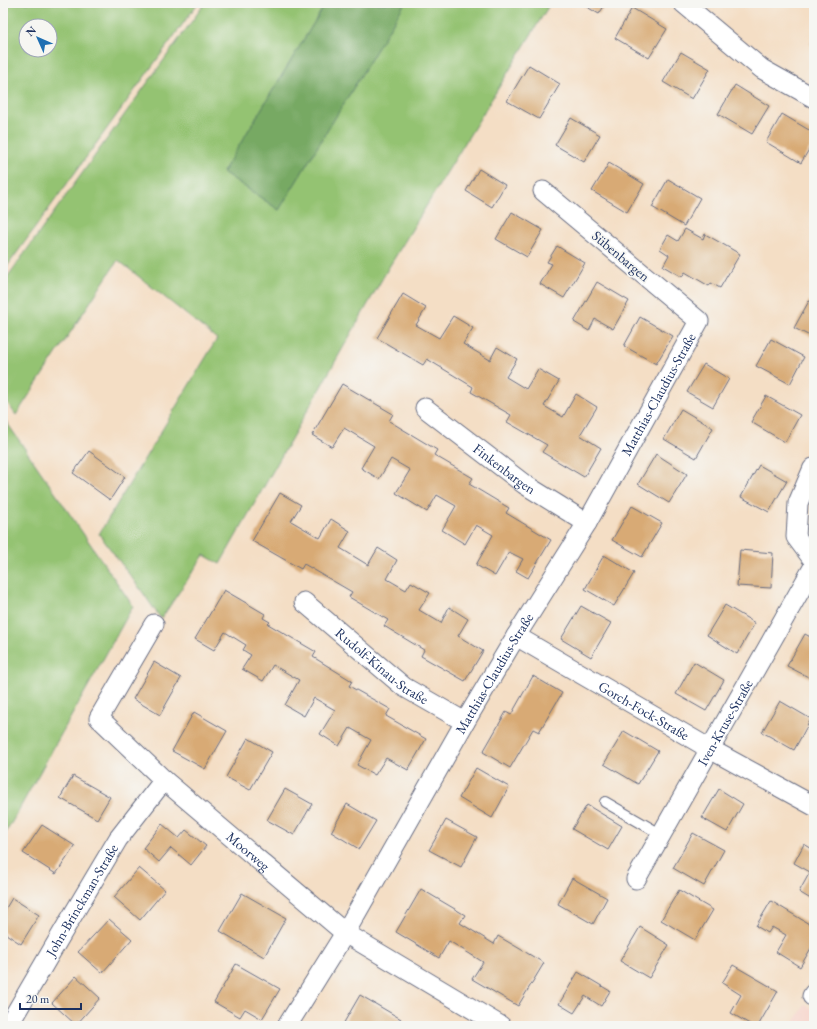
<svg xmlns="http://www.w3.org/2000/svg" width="817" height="1029" font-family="'EB Garamond',serif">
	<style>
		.built { fill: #f7d1c7 }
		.green { fill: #94c372; stroke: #587968; fill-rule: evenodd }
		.forest { fill: #77a964; stroke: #496c61 }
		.building { fill: #d8aa75 }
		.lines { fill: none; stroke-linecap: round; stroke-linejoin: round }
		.lane-casing { stroke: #676c82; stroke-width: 12 }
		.street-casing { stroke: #676c82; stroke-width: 21 }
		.lane { stroke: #fff; stroke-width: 10 }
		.street { stroke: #fff; stroke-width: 19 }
		.labels { text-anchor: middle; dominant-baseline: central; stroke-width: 3.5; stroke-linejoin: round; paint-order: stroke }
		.street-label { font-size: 14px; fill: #1b2f5e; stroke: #f6f6f2 }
	</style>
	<rect width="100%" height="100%" fill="#f6f6f2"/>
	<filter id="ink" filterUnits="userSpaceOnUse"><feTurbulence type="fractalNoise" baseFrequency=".025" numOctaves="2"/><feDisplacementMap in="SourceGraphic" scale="8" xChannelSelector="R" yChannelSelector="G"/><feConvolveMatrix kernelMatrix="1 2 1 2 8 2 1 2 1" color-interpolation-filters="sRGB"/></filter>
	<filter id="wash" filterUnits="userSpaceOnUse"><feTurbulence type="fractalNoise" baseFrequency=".012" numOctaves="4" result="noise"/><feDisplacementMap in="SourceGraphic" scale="16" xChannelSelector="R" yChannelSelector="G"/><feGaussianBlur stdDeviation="0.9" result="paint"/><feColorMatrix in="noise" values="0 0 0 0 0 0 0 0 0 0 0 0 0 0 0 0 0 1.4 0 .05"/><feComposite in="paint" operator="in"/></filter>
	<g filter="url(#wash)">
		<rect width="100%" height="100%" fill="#f4dec5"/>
		<polygon class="built" points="805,1005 814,1009 814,1026 792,1026"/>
		<g class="green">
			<path d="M3,3h195l-195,269zM26,26h24v24h-24z"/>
			<polygon points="205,3 326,3 223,172 279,210 405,3 541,3 548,7 389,267 220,564 204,555 161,619 141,590 99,534 217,339 118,260 16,415 3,397 3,283"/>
			<polygon points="3,417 133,606 3,838"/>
		</g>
		<polygon class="forest" points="326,3 405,3 279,210 223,172"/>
		<g id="blocks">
			<g class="building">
				<polygon points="580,3 606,3 599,14"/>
				<polygon points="632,8 667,29 649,58 615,38"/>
				<polygon points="814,36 814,46 810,44"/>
				<polygon points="681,52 710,69 692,99 663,82"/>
				<polygon points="529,65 560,84 539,119 507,101"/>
				<polygon points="735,85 769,106 752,134 718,114"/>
				<polygon points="782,114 814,133 814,141 801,163 766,142"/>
				<polygon points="571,118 600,135 584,162 555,145"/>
				<polygon points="609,163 644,184 627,212 592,191"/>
				<polygon points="479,169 505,185 492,207 466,191"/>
				<polygon points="668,179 700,198 684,226 652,207"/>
				<polygon points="512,212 543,230 527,257 496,239"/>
				<polygon points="685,229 703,239 705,234 740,254 720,288 711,283 709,286 685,272 682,277 663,266 669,255 660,249 668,235 678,241"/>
				<polygon points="557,246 585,263 564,298 540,284 552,264 547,262"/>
				<polygon points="597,282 629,301 613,329 595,319 589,331 574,322"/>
				<polygon points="403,294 426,308 416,325 439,338 453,316 473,328 463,344 490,360 497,347 517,359 506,377 526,389 538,369 559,381 544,406 563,417 576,394 597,407 580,435 601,448 584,477 542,452 547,445 507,422 511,415 471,392 473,387 427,359 423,365 377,338"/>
				<polygon points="809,301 814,303 814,338 794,328"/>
				<polygon points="640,317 673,336 656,364 624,346"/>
				<polygon points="771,339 804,357 790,384 756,366"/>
				<polygon points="704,364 729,379 713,407 687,392"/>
				<polygon points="342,384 393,414 389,421 437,450 434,455 473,478 469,484 509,508 506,513 551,540 528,578 516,571 523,559 509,552 495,576 476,565 493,535 476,525 465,544 442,530 456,506 437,495 427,512 396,493 410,470 391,459 379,479 361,468 374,446 344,428 332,447 312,435"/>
				<polygon points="766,396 800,415 785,442 751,422"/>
				<polygon points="681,409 713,428 696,458 664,439"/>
				<polygon points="89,451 125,477 110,500 73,473"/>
				<polygon points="656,454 687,474 669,503 638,484"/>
				<polygon points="759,465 787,481 769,512 741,497"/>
				<polygon points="280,493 301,505 291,521 320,538 331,519 350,531 340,548 368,565 378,548 397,560 387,579 406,590 411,582 430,593 419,610 441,623 449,607 468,619 458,636 483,651 465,681 421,656 424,650 384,626 388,620 349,597 352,592 304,564 301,569 252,541"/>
				<polygon points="632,506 662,523 642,557 612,540"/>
				<polygon points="740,550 773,553 771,588 737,586"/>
				<polygon points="604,555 634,573 614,606 585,589"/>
				<polygon points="224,590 265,614 263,618 270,622 268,624 316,652 313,657 352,681 349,686 390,709 386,716 426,739 408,770 386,758 375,775 357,765 371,740 350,728 339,746 320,734 335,710 314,698 304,716 285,705 299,680 273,665 263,681 242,669 251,655 243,650 246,645 225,632 214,650 195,639"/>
				<polygon points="725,605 755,623 737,654 707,635"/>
				<polygon points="581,606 611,623 591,657 561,639"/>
				<polygon points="805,634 814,639 814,680 787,666"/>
				<polygon points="154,662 181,678 160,715 133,699"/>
				<polygon points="694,662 724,680 706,711 676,694"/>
				<polygon points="533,676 562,693 539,732 533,729 510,768 483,752 506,712 511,715"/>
				<polygon points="780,701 811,719 794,750 762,732"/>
				<polygon points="194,712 227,731 205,769 172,751"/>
				<polygon points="624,731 658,751 638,784 604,764"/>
				<polygon points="248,738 272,752 250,790 226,777"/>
				<polygon points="476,768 509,787 492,818 459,798"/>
				<polygon points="73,776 110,797 97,819 60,798"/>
				<polygon points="285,789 312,804 294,835 267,820"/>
				<polygon points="719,789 743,804 727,832 702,818"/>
				<polygon points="347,804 376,821 359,849 331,832"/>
				<polygon points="587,805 622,826 608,850 572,829"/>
				<polygon points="446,820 477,837 461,867 429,850"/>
				<polygon points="162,824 179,838 186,830 206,846 191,865 171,848 159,862 143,848"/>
				<polygon points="42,825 75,846 56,874 23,853"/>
				<polygon points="693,833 724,850 704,886 673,868"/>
				<polygon points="804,844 814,850 814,901 799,892 810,872 794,863"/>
				<polygon points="139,868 165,890 140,920 114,897"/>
				<polygon points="572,878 607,898 593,924 558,904"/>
				<polygon points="421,889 465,915 460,923 494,944 498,936 544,963 518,1006 472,979 483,962 449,941 439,958 396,932"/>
				<polygon points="679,890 713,910 695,940 661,920"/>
				<polygon points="242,893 286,918 264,957 220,931"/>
				<polygon points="12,898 39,915 21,944 3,932 3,913"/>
				<polygon points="771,901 814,927 814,943 800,967 776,952 786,935 772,927 768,933 756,926"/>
				<polygon points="109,919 132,939 102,973 78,952"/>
				<polygon points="640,927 669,945 649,978 620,961"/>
				<polygon points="236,964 280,989 262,1019 245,1009 240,1017 214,1002"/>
				<polygon points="733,965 778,991 758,1026 753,1026 731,1013 741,995 722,983"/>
				<polygon points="578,972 610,991 601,1006 585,996 574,1013 559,1004"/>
				<polygon points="76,976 100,998 76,1025 52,1003"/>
				<polygon points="360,995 401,1019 397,1026 342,1026"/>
			</g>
		</g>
	</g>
	<g filter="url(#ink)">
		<use href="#blocks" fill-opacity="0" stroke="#676c82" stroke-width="1"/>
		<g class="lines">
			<defs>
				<polyline id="lane" points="605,802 662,835"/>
				<g id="street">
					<polyline points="683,3 762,69 814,98"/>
					<path id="s1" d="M425,408l99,76 63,39"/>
					<polyline points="813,468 798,503 796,537 814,561"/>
					<path id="s2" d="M304,602l100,85 61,35"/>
					<path id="s3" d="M154,624l-55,94 65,62 181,153 156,93"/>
					<path id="s4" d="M516,636l194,113 104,57"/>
					<path id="s5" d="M636,879l178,-313"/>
					<polyline points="812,996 814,993"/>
					<path id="s6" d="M8,1026l60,-103 50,-84 46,-59"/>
					<path id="s7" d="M287,1026l58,-93 120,-211 51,-86 71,-113 112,-202 -156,-130"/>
				</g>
			</defs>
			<use href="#lane" class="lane-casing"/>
			<use href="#street" class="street-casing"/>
			<use href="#lane" class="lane"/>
			<use href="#street" class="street"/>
		</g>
	</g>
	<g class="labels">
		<g class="street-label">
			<text transform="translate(621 256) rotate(40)">Sübenbargen</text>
			<text stroke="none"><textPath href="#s7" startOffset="733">Matthias-Claudius-Straße</textPath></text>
			<text stroke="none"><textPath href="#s1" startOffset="100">Finkenbargen</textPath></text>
			<text stroke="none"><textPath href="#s2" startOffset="101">Rudolf-Kinau-Straße</textPath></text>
			<text stroke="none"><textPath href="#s7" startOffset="409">Matthias-Claudius-Straße</textPath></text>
			<text stroke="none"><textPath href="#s4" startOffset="148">Gorch-Fock-Straße</textPath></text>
			<text stroke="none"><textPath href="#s5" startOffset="180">Iven-Kruse-Straße</textPath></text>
			<text stroke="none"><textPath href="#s3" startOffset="309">Moorweg</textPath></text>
			<text stroke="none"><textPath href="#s6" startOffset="146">John-Brinckman-Straße</textPath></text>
		</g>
	</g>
	<rect width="817" height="1029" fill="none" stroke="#f6f6f2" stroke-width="16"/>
	<g transform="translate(38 38) rotate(315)"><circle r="19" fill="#f6f6f2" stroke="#9ea6b7"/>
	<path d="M0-3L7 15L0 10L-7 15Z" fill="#1f6fb2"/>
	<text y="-6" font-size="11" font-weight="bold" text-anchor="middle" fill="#1b2f5e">N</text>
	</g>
	<path d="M20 1003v6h61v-6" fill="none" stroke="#1b2f5e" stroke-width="2"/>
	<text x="26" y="1003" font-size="12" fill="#1b2f5e" stroke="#f6f6f2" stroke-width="3" paint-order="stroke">20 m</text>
</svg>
